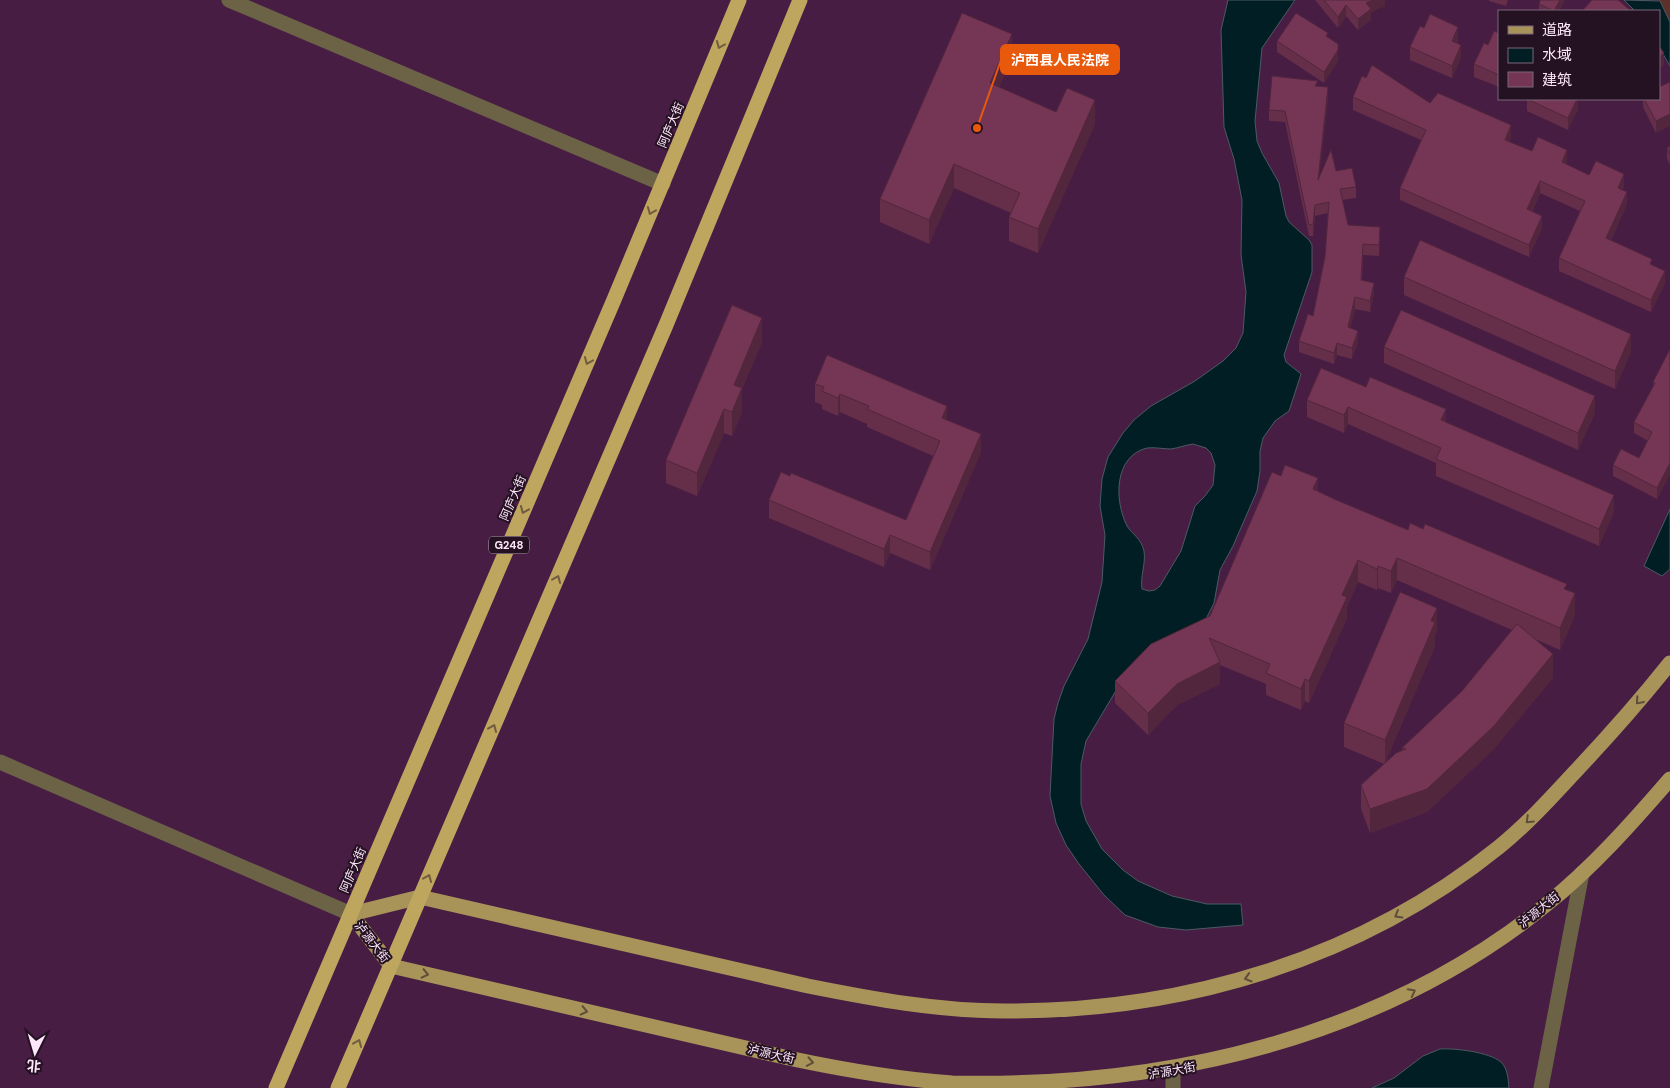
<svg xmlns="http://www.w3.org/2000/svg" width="1670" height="1088" font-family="'DM Sans','Noto Sans SC',sans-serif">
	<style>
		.green { fill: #5d3129 }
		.water { fill: #001e23; stroke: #4c5a64; fill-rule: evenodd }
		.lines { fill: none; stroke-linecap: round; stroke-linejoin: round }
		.minor { stroke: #6c6347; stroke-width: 15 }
		.major { stroke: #a89359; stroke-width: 15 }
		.highway { stroke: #bfa65f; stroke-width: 15 }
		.wall { fill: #652e49 }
		.shaded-wall { fill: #52263c }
		.building { fill: #753655; stroke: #52263c }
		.oneway { stroke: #725c40 }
		.oneway2 { stroke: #5f4c3b }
		.labels { text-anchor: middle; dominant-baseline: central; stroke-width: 4; stroke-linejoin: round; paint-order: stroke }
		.shield { fill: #241122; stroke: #bca7b9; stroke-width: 1 }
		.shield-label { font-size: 11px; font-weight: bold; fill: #fde7fa }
		.street-label { font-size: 12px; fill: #fde7fa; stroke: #241122 }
		.leader { fill: none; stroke: #e8590c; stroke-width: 2 }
		.callout-dot { fill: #e8590c; stroke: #241122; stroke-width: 2 }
		.callout { fill: #e8590c; stroke: #e8590c; stroke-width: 2 }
		.callout-label { font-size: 14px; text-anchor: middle; font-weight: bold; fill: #fff }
	</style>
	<rect width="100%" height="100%" fill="#481d44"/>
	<polygon class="green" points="1659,0 1670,0 1670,22 1660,1"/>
	<g class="water">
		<path d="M1228,0h67l-33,48 -7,73 2,20 5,12 17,30 7,33 3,6 20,18 3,5v27l-28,83 2,7 15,12 -12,37 -14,10 -12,17 -3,13v20l-3,20 -24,55 -13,24 -6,33 -9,18 -75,46 -44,74 -5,23v40l5,17 16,28 21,21 15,11 34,15 35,8h34l2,21 -57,5 -28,-3 -33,-12 -21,-20 -25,-31 -13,-19 -10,-22 -6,-27 4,-77 4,-16 6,-17 24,-47 14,-57 3,-47 -5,-29 2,-27 6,-22 15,-24 11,-13 17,-14 44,-25 28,-20 13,-13 7,-15 3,-41 -5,-37 1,-55 -8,-41 -10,-32 -3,-97zM1193,444l13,4 5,5 4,12 -2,20 -8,11 -10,10 -14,45 -21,35 -5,4 -6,1 -7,-2c-2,-13 4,-25 2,-38 -3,-13 -12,-17 -17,-25 -13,-26 -13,-70 20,-78 8,-1 16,1 24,1 7,-1 15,-4 22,-5z"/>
		<polygon points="1624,0 1660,1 1670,22 1670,66 1659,47 1659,11 1635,11"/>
		<polygon points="1670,509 1670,569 1662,576 1644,566"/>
		<path d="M1440,1049c15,-1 49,3 61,13 7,7 7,17 8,26h-137l22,-10 29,-22z"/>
	</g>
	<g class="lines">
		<g class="minor">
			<polyline points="229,0 663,184"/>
			<polyline points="0,762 351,914"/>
			<polyline points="1173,1088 1173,1071"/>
			<polyline points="1541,1088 1582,873"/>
		</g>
		<path class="major" d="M1670,663c-31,39 -63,75 -97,111 -24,26 -47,51 -74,73 -140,113 -317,165 -495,164 -66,0 -131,-12 -196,-25l-388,-89 -69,17 40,52 402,93c52,11 105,20 159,24 212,5 428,-44 595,-179 45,-36 85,-81 123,-125"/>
		<g class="highway">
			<polyline points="276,1088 613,302 739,0"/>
			<polyline points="338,1088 666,325 800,0"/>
		</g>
	</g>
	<g class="wall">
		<polygon points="1315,0 1385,0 1385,6 1371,12 1371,20 1358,30 1346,16 1338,28"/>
		<polygon points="1489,0 1508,0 1506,6 1489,1"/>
		<polygon points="1539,4 1560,11 1539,11"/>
		<polygon points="1499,33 1499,87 1474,77 1474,64 1488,45"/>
		<polygon points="1458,39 1457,43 1461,57 1452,78 1410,60 1410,47"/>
		<polygon points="1277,41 1338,61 1324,83 1277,52"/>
		<polygon points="1012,58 999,87 1056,112 1095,124 1038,253 1009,241 1009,217 1011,213 954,188 929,244 880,222 880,199"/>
		<polygon points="1318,86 1328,98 1319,176 1336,171 1356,187 1356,198 1342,200 1348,225 1380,238 1379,256 1363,255 1362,280 1374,294 1370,312 1355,309 1350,328 1358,342 1352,359 1337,355 1334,364 1299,352 1299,341 1313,316 1325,257 1328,213 1315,216 1313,236 1309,236 1285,122 1269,121 1269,110"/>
		<polygon points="1353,97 1430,103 1511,137 1509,142 1532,151 1567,162 1566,164 1589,175 1624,186 1622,190 1627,204 1611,240 1652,265 1665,283 1651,312 1559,271 1559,258 1580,211 1540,193 1532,212 1542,228 1529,257 1400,200 1400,188 1421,140 1353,110"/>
		<polygon points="1524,99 1578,99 1578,109 1568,130 1527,111 1527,100"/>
		<polygon points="1643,99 1659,99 1656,133 1643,107"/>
		<polygon points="1670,146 1670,165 1667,159 1667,148"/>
		<polygon points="1404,277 1631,352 1615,389 1404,295"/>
		<polygon points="762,342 742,389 742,412 732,436 724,433 697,496 666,483 666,460"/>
		<polygon points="1384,347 1595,413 1578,450 1384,363"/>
		<polygon points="1670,349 1670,474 1657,499 1613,476 1613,465 1639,458 1648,441 1634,433 1634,422 1653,387 1653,382"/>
		<polygon points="815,384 947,420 981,452 930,570 890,553 884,567 769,518 769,500 790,476 906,520 933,456 867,427 867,424 840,412 838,416 822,409 822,405 815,402"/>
		<polygon points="1307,400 1446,423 1614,512 1599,546 1436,476 1436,463 1348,424 1344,433 1307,417"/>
		<polygon points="1318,491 1334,499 1408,530 1567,590 1575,615 1560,650 1535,639 1553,678 1494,749 1427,812 1370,833 1361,809 1361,785 1384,764 1344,747 1344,723 1437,631 1435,635 1435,646 1385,763 1402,751 1402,748 1462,691 1512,630 1397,580 1391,593 1378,588 1377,590 1358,582 1347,607 1347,618 1309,703 1305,701 1301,710 1266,695 1266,684 1220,665 1220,684 1177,705 1148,735 1115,703 1115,681 1210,616"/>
	</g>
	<g class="shaded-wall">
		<polygon points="1374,0 1385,0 1385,6 1371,12 1371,20 1358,30 1358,19 1366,3"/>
		<polygon points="1560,0 1565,0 1560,11 1554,11"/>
		<polygon points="1346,5 1346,16 1338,28 1338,17"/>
		<polygon points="1458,27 1458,39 1452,53 1452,41"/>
		<polygon points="1012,34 1012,58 990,107 990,83"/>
		<polygon points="1461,45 1461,57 1452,78 1452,66"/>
		<polygon points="1338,50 1338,61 1324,83 1324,72"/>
		<polygon points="1664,53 1664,65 1659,69 1659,58"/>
		<polygon points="1328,87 1328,98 1318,191 1318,180"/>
		<polygon points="1577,99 1578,99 1578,109 1568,130 1568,118"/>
		<polygon points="1095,100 1095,124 1038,253 1038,229"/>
		<polygon points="1670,114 1670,126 1656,133 1656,121"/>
		<polygon points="1511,125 1511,137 1505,152 1505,140"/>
		<polygon points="1567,150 1567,162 1562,174 1562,162"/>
		<polygon points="954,164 954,188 929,244 929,220"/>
		<polygon points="1624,174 1624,186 1618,200 1618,188"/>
		<polygon points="1540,181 1540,193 1527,221 1527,209"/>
		<polygon points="1627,192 1627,204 1606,250 1606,238"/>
		<polygon points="1315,205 1315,216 1313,236 1313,224"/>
		<polygon points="1542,216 1542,228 1529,257 1529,245"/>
		<polygon points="1380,227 1380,238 1379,256 1379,245"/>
		<polygon points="1665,271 1665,283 1651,312 1651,300"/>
		<polygon points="1374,283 1374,294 1370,312 1370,301"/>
		<polygon points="1355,297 1355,309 1348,339 1348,327"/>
		<polygon points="762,318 762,342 742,389 742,412 732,436 732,412 734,385"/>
		<polygon points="1358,331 1358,342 1352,359 1352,348"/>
		<polygon points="1631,334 1631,352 1615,389 1615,371"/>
		<polygon points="1337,343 1337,355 1334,364 1334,353"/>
		<polygon points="840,394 840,412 838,416 838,398"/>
		<polygon points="1595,396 1595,413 1578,450 1578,433"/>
		<polygon points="947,406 947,424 942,418"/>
		<polygon points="1348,407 1348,424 1344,433 1344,415"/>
		<polygon points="724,409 724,433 697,496 697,473"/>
		<polygon points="1446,409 1446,427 1441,420"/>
		<polygon points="981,434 981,452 930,570 930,552"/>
		<polygon points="1670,463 1670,474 1657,499 1657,488"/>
		<polygon points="1318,478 1318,500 1313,489"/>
		<polygon points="1614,495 1614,512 1599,546 1599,529"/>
		<polygon points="890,535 890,553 884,567 884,549"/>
		<polygon points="1397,558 1397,580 1391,593 1391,571"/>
		<polygon points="1358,560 1358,582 1347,607 1347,618 1309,703 1309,681 1342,595"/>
		<polygon points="1378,566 1378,588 1377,590 1377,569"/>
		<polygon points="1575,593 1575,615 1560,650 1560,628"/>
		<polygon points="1437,608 1437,631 1435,635 1435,646 1385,764 1385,740"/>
		<polygon points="1553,654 1553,678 1494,749 1427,812 1370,833 1370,809"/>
		<polygon points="1220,662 1220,684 1177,705 1148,735 1148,713 1177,684"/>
		<polygon points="1305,679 1305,701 1301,710 1301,689"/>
	</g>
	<g class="building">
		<polygon points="1324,0 1374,0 1366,3 1371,9 1358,19 1346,5 1338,17"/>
		<polygon points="1540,0 1560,0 1554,11 1539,4"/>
		<polygon points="1592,0 1618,0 1631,11 1582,11"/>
		<polygon points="962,13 1012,34 990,83 1056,112 1067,88 1095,100 1038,229 1009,217 1020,193 954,164 929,220 880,199"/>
		<polygon points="1296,13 1328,33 1326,36 1338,44 1338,50 1324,72 1277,41"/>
		<polygon points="1430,14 1458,27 1452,41 1461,45 1452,66 1410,47 1420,26 1424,28"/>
		<polygon points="1494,31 1499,33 1499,75 1474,64 1484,43 1488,45"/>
		<polygon points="1659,46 1664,53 1659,58"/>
		<polygon points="1372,65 1430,103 1438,93 1511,125 1505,140 1532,151 1538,137 1567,150 1562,162 1589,175 1596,161 1624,174 1618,188 1627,192 1606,238 1652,259 1650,264 1665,271 1651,300 1559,258 1585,201 1540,181 1527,209 1542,216 1529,245 1400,188 1426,130 1353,97 1362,76 1366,78"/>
		<polygon points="1272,76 1318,81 1315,86 1328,87 1318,180 1331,150 1336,171 1352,168 1356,187 1340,189 1348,225 1380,227 1379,245 1363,244 1361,280 1374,283 1370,301 1355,297 1348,327 1358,331 1352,348 1337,343 1334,353 1299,341 1308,314 1313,316 1325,257 1329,202 1315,205 1313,224 1309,225 1285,111 1269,110"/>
		<polygon points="1670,82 1670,114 1656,121 1644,99 1659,99 1659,87"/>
		<polygon points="1527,99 1577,99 1568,118"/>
		<polygon points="1670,146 1670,154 1667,148"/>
		<polygon points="1420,240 1631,334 1615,371 1404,277"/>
		<polygon points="732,305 762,318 734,385 742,388 732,412 724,409 697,473 666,460"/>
		<polygon points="1401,310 1595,396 1578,433 1384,347"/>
		<polygon points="1670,349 1670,463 1657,488 1613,465 1621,449 1639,458 1652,432 1634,422 1655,383 1653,382"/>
		<polygon points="827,355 947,406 942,418 981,434 930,552 890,535 884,549 769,500 781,472 790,476 791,473 906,520 940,441 867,409 869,406 840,394 838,398 822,391 824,387 815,384"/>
		<polygon points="1321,368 1366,387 1370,377 1446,409 1441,420 1614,495 1599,529 1436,459 1441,448 1348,407 1344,415 1307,400"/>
		<polygon points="1285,465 1318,478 1313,489 1334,499 1408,530 1410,523 1423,529 1425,524 1567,584 1564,589 1575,593 1560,628 1397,558 1391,571 1378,566 1377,569 1358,560 1342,595 1347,597 1309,681 1305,679 1301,689 1266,673 1270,664 1209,638 1220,662 1177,684 1148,713 1115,681 1151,644 1210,616 1272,472 1281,476"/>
		<polygon points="1400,592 1437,608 1431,621 1435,622 1385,740 1344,723"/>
		<polygon points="1517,624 1553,654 1494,726 1427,789 1370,809 1361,785 1396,753 1406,749 1402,748 1462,691"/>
	</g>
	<defs><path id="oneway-chevron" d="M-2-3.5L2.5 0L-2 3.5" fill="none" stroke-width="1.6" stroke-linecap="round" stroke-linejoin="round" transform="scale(1.25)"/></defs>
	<g class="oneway">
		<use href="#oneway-chevron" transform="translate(720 45) rotate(113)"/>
		<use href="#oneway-chevron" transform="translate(651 211) rotate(112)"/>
		<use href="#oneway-chevron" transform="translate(588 361) rotate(113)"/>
		<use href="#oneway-chevron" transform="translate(524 510) rotate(113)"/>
		<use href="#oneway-chevron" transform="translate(557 579) rotate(-67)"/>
		<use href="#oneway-chevron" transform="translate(493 728) rotate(-67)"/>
		<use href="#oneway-chevron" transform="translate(428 878) rotate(-67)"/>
		<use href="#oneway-chevron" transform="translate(358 1043) rotate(-67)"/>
	</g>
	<g class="oneway2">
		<use href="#oneway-chevron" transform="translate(1639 701) rotate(131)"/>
		<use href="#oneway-chevron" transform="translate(1529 820) rotate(136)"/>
		<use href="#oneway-chevron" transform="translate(1398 915) rotate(150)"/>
		<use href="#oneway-chevron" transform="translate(425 974) rotate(13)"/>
		<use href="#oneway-chevron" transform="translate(1248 978) rotate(163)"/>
		<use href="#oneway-chevron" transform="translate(1412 992) rotate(-27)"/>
		<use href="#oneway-chevron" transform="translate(584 1011) rotate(13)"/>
		<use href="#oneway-chevron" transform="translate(810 1062) rotate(11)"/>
	</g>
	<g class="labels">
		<rect class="shield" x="489" y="536.5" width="40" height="17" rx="4"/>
		<g class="shield-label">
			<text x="509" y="545">G248</text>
		</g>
		<g class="street-label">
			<text transform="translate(671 125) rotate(-67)">阿庐大街</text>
			<text transform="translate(513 498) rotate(-67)">阿庐大街</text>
			<text transform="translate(353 870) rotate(-67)">阿庐大街</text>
			<text transform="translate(1539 910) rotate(-39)">泸源大街</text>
			<text transform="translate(372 942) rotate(52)">泸源大街</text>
			<text transform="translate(771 1054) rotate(13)">泸源大街</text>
			<text transform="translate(1172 1071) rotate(-10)">泸源大街</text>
		</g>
	</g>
	<path class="leader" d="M977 128L1001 60"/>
	<circle class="callout-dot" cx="977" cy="128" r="5"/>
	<rect class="callout" x="1001" y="45" width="118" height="29" rx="5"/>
	<g class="callout-label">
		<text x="1060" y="65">泸西县人民法院</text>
	</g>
	<rect x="1498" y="10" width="162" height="90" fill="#241122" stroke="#7b6778"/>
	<rect x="1508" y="26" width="25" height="8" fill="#a89359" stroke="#7b6778"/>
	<text x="1542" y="35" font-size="15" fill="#fde7fa">道路</text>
	<rect x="1508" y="48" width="25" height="15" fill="#001e23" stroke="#7b6778"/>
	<text x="1542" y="60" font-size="15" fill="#fde7fa">水域</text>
	<rect x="1508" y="72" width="25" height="15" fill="#753655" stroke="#7b6778"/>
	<text x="1542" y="85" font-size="15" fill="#fde7fa">建筑</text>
	<g transform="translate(35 1053) rotate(185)" stroke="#241122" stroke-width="4" paint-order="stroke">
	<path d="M0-4L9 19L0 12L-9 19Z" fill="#fde7fa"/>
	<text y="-8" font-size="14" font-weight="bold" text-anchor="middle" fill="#fde7fa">北</text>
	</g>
</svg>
